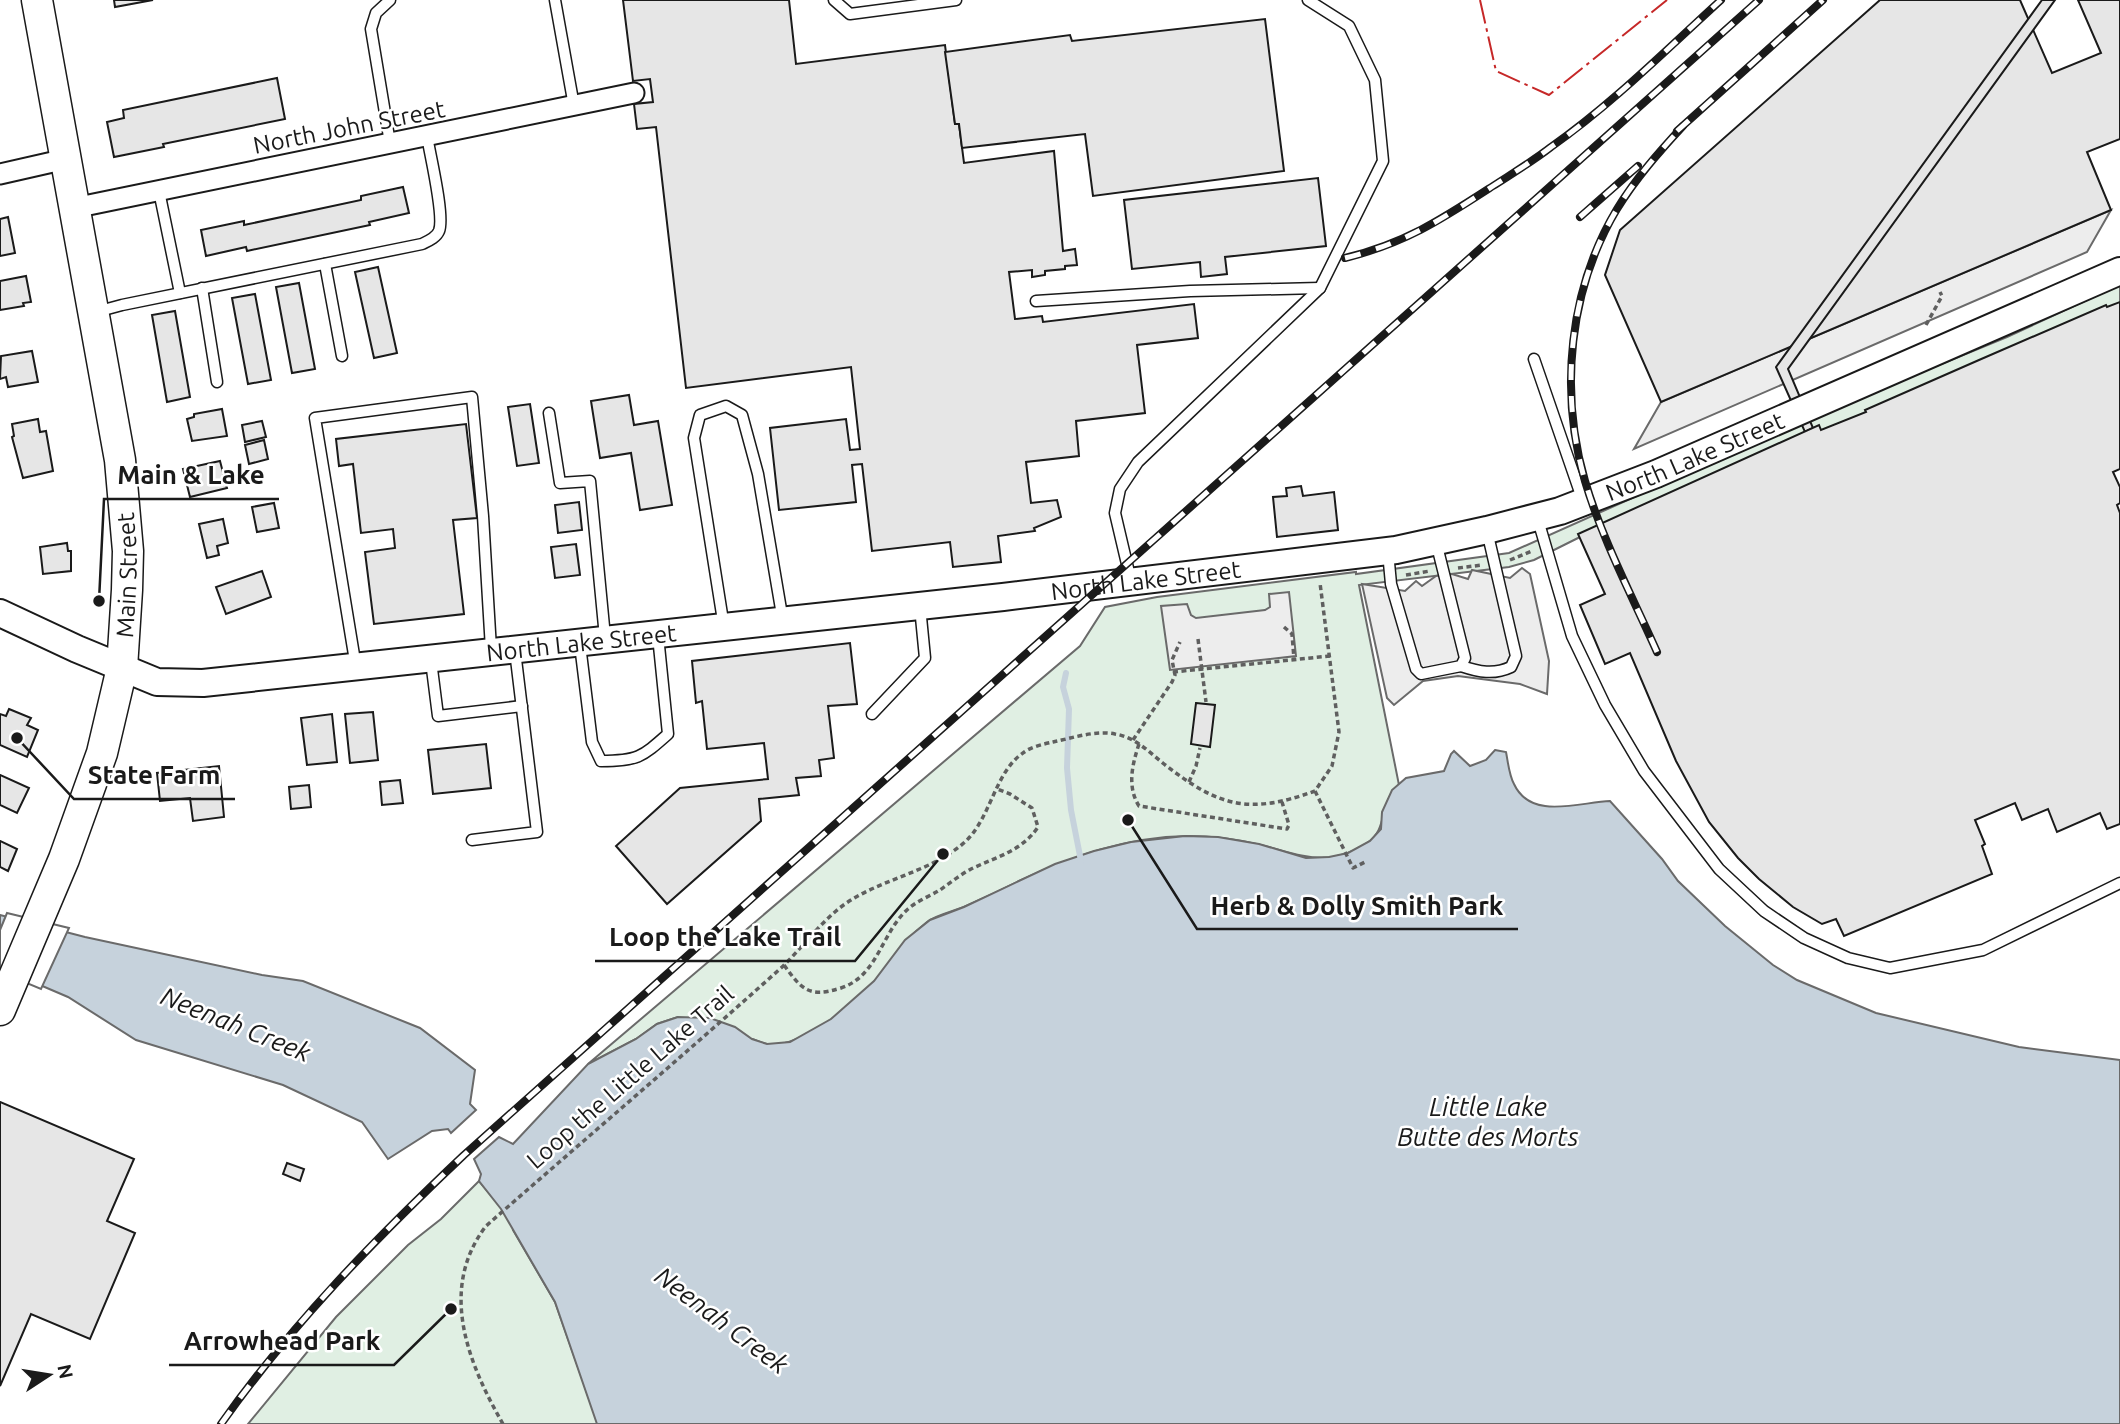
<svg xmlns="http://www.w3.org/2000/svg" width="2120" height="1424" font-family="Ubuntu,sans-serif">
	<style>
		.green { fill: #e0efe3; stroke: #6a6a6a; stroke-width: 2 }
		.parking { fill: #ededed; stroke: #6a6a6a; stroke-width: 2 }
		.water { fill: #c6d2dc; stroke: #6a6a6a; stroke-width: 2 }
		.pier { fill: #fff; stroke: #6a6a6a; stroke-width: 2 }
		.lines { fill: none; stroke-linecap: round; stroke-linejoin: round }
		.stream { stroke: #c6d2dc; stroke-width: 6 }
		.building { fill: #e6e6e6; stroke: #1a1a1a; stroke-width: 2 }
		.lane-casing { stroke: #1a1a1a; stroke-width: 13 }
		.street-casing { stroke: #1a1a1a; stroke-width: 23 }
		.secondary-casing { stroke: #1a1a1a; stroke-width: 30 }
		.primary-casing { stroke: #1a1a1a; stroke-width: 33 }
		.path { stroke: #5f5f5f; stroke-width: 3.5; stroke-dasharray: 5 3.5; stroke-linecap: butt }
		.lane { stroke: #fff; stroke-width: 10 }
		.street { stroke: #fff; stroke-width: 19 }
		.secondary { stroke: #fff; stroke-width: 26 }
		.primary { stroke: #fff; stroke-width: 30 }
		.rail-casing { stroke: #1a1a1a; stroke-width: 8 }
		.rail { stroke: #fff; stroke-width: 5; stroke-dasharray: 16; stroke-linecap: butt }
		.power { stroke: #c62828; stroke-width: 2; stroke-dasharray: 24 5 3.5 5; stroke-linecap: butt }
		.labels { text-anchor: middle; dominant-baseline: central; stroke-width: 5; stroke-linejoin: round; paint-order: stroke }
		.street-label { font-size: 24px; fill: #1a1a1a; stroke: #fff }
		.water-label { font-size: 26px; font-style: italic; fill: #1a1a1a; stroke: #fff }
		.leader { fill: none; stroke: #1a1a1a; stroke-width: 2.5 }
		.callout-dot { fill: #1a1a1a; stroke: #fff; stroke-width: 2.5 }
		.callout-label { font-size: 26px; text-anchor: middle; font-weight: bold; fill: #1a1a1a; stroke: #fff; stroke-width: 5; stroke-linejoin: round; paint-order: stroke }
	</style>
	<rect width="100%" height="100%" fill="#fff"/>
	<path class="green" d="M2120,285v22l-538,229 -48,24 -25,7 -150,18 40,200c-21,18 -10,44 -32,58 -40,26 -65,12 -106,2 -24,-6 -50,-9 -74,-9 -60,1 -115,20 -168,45 -18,9 -35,17 -53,25 -13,6 -28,8 -39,16 -25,19 -33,38 -53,60 -21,23 -74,67 -107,62 -5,-1 -11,-4 -15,-5l-239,191 42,72 43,122h-350l88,-107 72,-72 33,-26 38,-38 16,19 183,-183 -21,7 -21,15 -48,25 492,-418 25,-39 52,-10 199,-25v2l153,-21 325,-145 173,-71z"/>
	<g class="parking">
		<polygon points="2111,210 2087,252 1634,449 1661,402"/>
		<polygon points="1522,568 1530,574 1549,661 1547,694 1520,684 1458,676 1423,681 1394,705 1387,698 1362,584 1405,591 1416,581 1422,586 1436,576 1452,574 1468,579 1472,570 1510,578"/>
		<polygon points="1289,592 1296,656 1170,670 1161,606 1187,604 1191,615 1196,618 1265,610 1270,607 1269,594"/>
	</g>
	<g class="water">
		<path d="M1495,750l11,2c2,10 3,23 8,32 17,37 66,18 96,17l52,58 16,22 47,45 48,39 24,15 79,33 143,34 101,13v364h-1523l-42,-122 -54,-93 -22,-28 2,-7 -7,-15 25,-22 14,7 75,-80 48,-25 21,-15 21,-7 32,1 25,9 17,12 15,5 23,-2 41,-23 43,-38 31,-41 25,-20 34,-13 91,-43 39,-13 37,-9 54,-6 33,1 41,7 47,14 23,-1 19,-4 22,-12 11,-12 1,-17 10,-22 14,-12 38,-7 7,-17 3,-3 16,15 16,-6z"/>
		<polygon points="0,915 85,937 262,975 303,981 420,1028 475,1070 470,1104 476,1110 451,1133 448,1129 432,1131 388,1159 362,1122 283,1085 136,1040 68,997 0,968"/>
	</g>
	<polygon class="pier" points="7,913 69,928 41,989 0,972 0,930"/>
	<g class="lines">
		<polyline class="stream" points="1066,673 1063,687 1069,709 1067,768 1071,810 1081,861"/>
	</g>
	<g class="building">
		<polygon points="114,0 153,0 115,7"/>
		<polygon points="623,0 789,0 796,64 945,45 955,124 959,124 964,163 1054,151 1063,251 1075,249 1077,265 1065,266 1065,269 1045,271 1045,275 1032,277 1032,270 1009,272 1015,319 1042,316 1043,322 1194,304 1198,338 1137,345 1145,413 1076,421 1079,456 1026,462 1031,503 1057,500 1061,517 1034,528 1035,531 998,536 1001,562 953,567 950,542 872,551 862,464 852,465 856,502 779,510 770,428 846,419 850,450 860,449 851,367 686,388 656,127 637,129 634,104 653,102 650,79 633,81"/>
		<polygon points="1880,0 2020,0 2052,73 2101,53 2078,0 2120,0 2120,139 2087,152 2111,210 1661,402 1605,275 1620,230"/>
		<polygon points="2042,0 2055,0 1788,369 1813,428 1805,432 1776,367"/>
		<polygon points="1265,19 1284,171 1093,196 1085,134 962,148 959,124 955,124 945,52 1070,35 1072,41"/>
		<polygon points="277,78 285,119 163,144 164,147 114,157 107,122 124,118 123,110"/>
		<polygon points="1318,178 1326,246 1225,257 1227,274 1201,277 1200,262 1132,269 1124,200"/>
		<polygon points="403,187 409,213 369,222 370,225 247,251 246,247 206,256 201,230 244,221 244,225 361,200 361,196"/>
		<polygon points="8,217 15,253 0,256 0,219"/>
		<polygon points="378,267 397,353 374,358 355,272"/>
		<polygon points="26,276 31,302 23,303 24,306 0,310 0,281"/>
		<polygon points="299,283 315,369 292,373 276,287"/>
		<polygon points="255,294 271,380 248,384 232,298"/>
		<polygon points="2120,302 2120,469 2113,472 2120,487 2120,503 2117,505 2120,513 2120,824 2107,829 2100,813 2057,832 2048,809 2022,820 2015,803 1975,820 1985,844 1982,846 1992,874 1844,936 1836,919 1822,924 1793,907 1759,879 1738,858 1709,822 1676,761 1630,653 1605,664 1580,605 1605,594 1578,534 1819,425 1821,430 1866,412 1865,410 1979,360 2106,305 2107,307"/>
		<polygon points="175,311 190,397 167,402 152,315"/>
		<polygon points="32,351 38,382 8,387 6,377 0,379 1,356"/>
		<polygon points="629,395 634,425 658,421 672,505 640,510 631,453 600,458 591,401"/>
		<polygon points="530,404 539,463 517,466 508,407"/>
		<polygon points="222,409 227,436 192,441 187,419 194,417 194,414"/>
		<polygon points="38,419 40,432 46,431 53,471 23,478 12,437 14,436 12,424"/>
		<polygon points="262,421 266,437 245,442 242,425"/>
		<polygon points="466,424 477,518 453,520 464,614 374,624 365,552 395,548 393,529 361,533 353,464 339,466 336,439"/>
		<polygon points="264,440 268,459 249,464 245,445"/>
		<polygon points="220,461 227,488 190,497 183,469"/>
		<polygon points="1301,486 1303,496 1334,492 1338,530 1277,537 1273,497 1287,496 1286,488"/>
		<polygon points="579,502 582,530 558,533 555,505"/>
		<polygon points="274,503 279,528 257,532 252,507"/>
		<polygon points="223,519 228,543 217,546 219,555 207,558 199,524"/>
		<polygon points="67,543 68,551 71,551 71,571 43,574 40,547"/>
		<polygon points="576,544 580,575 555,578 551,547"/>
		<polygon points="262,571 271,597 226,614 216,587"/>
		<polygon points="850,643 857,704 828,706 834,758 819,760 821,776 796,778 799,795 759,799 761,821 667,904 616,846 680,788 768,779 764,743 707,749 702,701 696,703 692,661"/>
		<polygon points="1196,703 1215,705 1210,747 1191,744"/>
		<polygon points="9,709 31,718 27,725 38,730 27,757 0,745 0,714 6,716"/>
		<polygon points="373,712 378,760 350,763 345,714"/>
		<polygon points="332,714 337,762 307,765 301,718"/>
		<polygon points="486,744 491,788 433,794 428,750"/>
		<polygon points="219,766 224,817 193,821 190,798 160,801 157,773"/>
		<polygon points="0,775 29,788 17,813 0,805"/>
		<polygon points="400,780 403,803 382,805 380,782"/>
		<polygon points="309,785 311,807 291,809 289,787"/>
		<polygon points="0,841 17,849 8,871 0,867"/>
		<polygon points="0,1102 134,1159 107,1221 135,1233 90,1339 31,1314 0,1386"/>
		<polygon points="287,1163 304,1169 300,1181 283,1174"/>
	</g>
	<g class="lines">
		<defs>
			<g id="lane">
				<polyline points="390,0 376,13 371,29 390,143"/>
				<polyline points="555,0 574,106"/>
				<polyline points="834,0 850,14 956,0"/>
				<polyline points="159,191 180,293"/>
				<polyline points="325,264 342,356"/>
				<polyline points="202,288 217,382"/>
				<polyline points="1036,301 1190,291 1320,288"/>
				<path d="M96,312l26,-7 300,-61c6,-3 14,-6 17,-13 6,-15 -9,-76 -12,-95"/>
				<polyline points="1534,359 1583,501"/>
				<polyline points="549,413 560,483 590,481 605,637"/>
				<polyline points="1538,520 1572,636 1605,705 1644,771 1719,869 1764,911 1804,938 1848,958 1890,968 1983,950 2120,883"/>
				<polyline points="1388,552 1391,584 1416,669 1421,674 1461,666 1465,658 1436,542"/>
				<polyline points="1131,581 1115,513 1120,489 1138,462 1320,288 1383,161 1375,80 1349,26 1308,0"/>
				<polyline points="724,627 694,438 700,415 726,406 742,415 758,474 783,621"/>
				<path d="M580,645l12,97 9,19c37,0 41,-4 67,-27l-10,-98"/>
				<polyline points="431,661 438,716 522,706"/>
				<path d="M1461,666c18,6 33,9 50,1l5,-11 -29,-125"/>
				<polyline points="356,667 315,418 472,397 483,516 491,649"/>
				<polyline points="872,714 925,658 920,607"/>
				<polyline points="472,840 537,832 515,651"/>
			</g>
			<g id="street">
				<polyline points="0,174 66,159"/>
				<polyline points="74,208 634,93"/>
			</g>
			<g id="secondary">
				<path id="s1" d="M0,613l77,36 80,33 46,1 800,-86 393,-47 91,-20 73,-19 96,-37 464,-203"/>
			</g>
			<g id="primary">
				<path id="s2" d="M0,1010l64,-151 38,-106 20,-85 5,-78 1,-39 -8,-91 -83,-460"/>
			</g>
		</defs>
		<use href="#lane" class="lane-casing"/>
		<use href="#street" class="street-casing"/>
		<use href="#secondary" class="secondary-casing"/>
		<use href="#primary" class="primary-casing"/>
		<g class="path">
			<polyline points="1926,325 1942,296 1940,292"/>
			<polyline points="1510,560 1532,551"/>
			<polyline points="1458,568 1482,565"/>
			<polyline points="1406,575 1430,571"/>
			<polyline points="1284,627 1292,634 1294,659"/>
			<polyline points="1198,639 1206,702"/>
			<polyline points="1173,672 1330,656"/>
			<polyline points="1133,740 1172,682 1175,675 1172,660 1180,642"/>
			<path d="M1139,744c-7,21 -12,43 0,62l148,23 2,-4 -7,-23"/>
			<polyline points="1189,782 1196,766 1200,748"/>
			<polyline points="1315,791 1353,868 1365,862"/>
			<path d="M784,965c18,25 25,33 57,23 37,-12 40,-55 67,-79 9,-8 22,-13 32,-19 10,-7 20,-15 31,-21 25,-12 51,-18 67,-42l-6,-19 -22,-14 -13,-5"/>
			<path d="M503,1424c-35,-61 -65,-135 -17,-198 98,-86 198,-171 295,-258 19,-18 35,-40 55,-57 37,-32 93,-36 130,-70 25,-24 29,-69 57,-88 7,-6 21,-9 30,-11 19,-4 43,-12 62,-8 20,3 34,18 49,30 55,43 85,51 151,27l17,-25 7,-34 -19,-149"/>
		</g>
		<use href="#lane" class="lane"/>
		<use href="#street" class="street"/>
		<use href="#secondary" class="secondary"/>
		<use href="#primary" class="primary"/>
		<defs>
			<g id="rail">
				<polyline points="1677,131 1823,0"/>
				<polyline points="1580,217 1638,166"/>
				<path d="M1345,258c61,-15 97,-39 148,-72 20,-13 40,-25 58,-39 61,-43 115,-97 170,-147"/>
				<path d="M1657,652c-25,-56 -55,-113 -72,-171 -26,-90 -16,-192 32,-272 19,-31 42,-57 66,-83"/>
				<path d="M221,1424c71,-100 153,-184 243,-269l1295,-1155"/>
			</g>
		</defs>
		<use href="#rail" class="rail-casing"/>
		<use href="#rail" class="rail"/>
		<polyline class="power" points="1480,0 1496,71 1549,95 1667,0"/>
	</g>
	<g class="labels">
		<g class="street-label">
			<text transform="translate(349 127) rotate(-11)">North John Street</text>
			<text stroke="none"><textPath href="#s1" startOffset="1732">North Lake Street</textPath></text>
			<text stroke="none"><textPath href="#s2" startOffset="457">Main Street</textPath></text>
			<text stroke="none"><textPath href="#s1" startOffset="1166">North Lake Street</textPath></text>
			<text stroke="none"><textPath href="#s1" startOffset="598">North Lake Street</textPath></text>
			<text transform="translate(630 1077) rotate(-41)">Loop the Little Lake Trail</text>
		</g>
		<g class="water-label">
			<text transform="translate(236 1024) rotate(22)">Neenah Creek</text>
			<text x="1488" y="1106">Little Lake<tspan x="1488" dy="30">Butte des Morts</tspan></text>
			<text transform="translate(722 1320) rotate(37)">Neenah Creek</text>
		</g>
	</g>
	<path class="leader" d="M99 601L104 499H279M17 738L74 799H235M1128 820L1197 929H1518M943 854L855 961H595M451 1309L394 1365H169"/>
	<g class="callout-dot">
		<circle cx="99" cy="601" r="7"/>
		<circle cx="17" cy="738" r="7"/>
		<circle cx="1128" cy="820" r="7"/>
		<circle cx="943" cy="854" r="7"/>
		<circle cx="451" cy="1309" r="7"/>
	</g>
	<g class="callout-label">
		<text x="191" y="484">Main &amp; Lake</text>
		<text x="154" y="784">State Farm</text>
		<text x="1357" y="915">Herb &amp; Dolly Smith Park</text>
		<text x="725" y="946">Loop the Lake Trail</text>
		<text x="282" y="1350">Arrowhead Park</text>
	</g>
	<g transform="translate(49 1375) rotate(78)" stroke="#ffffff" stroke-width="5" paint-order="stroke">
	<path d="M0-5L12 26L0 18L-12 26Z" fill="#1a1a1a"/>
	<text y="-10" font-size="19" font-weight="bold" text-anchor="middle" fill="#1a1a1a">N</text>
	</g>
</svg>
